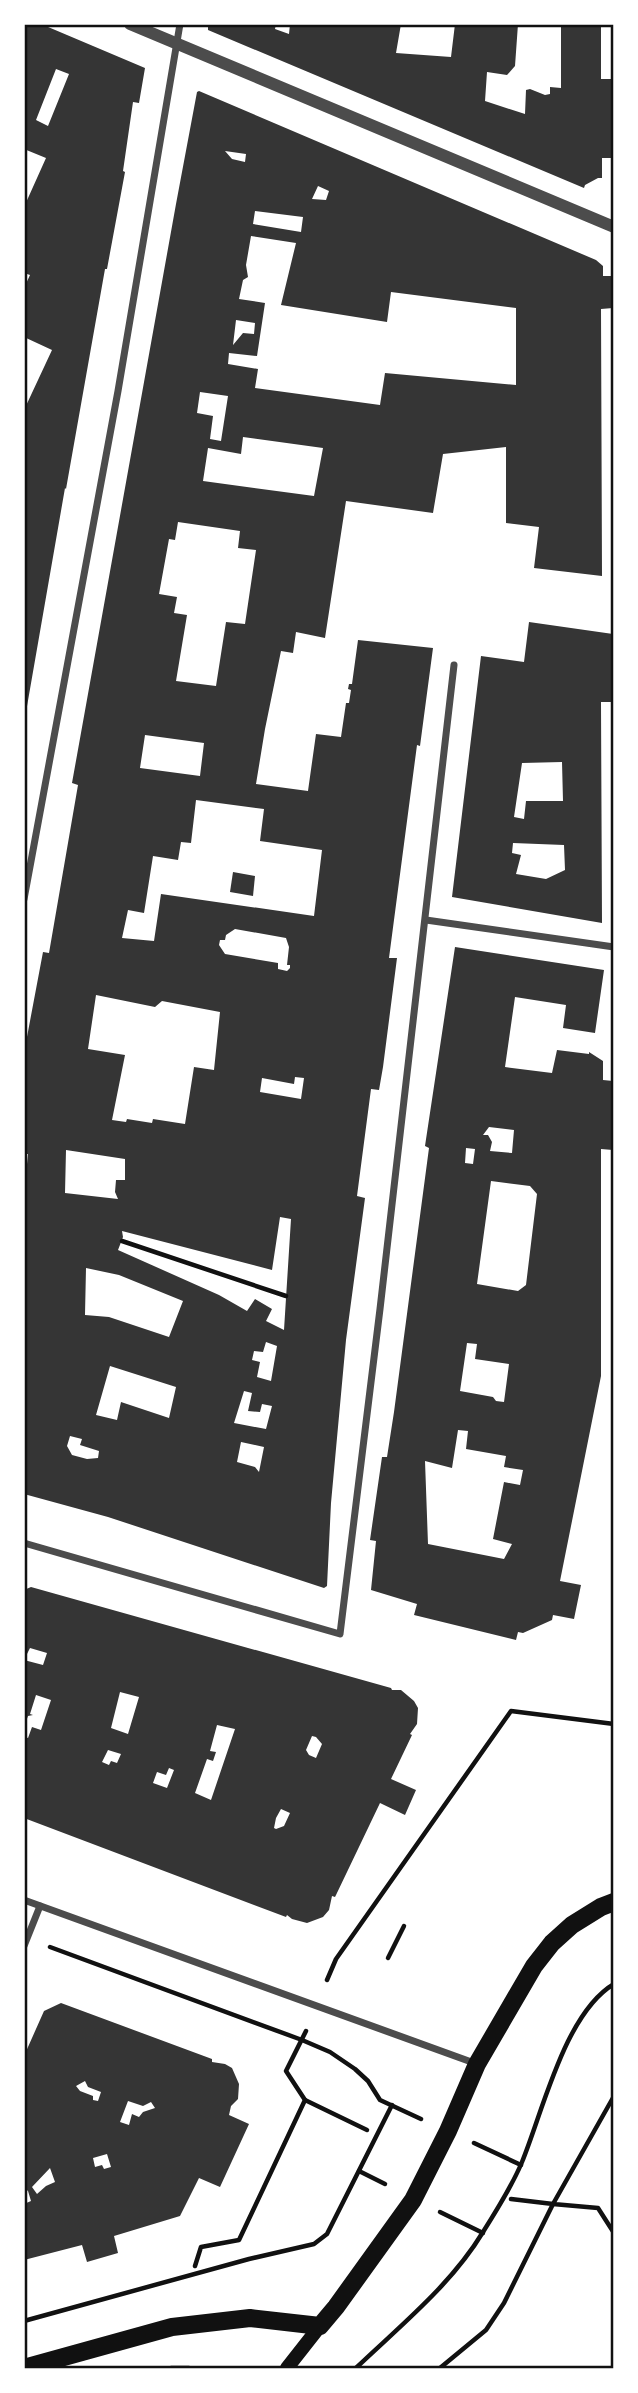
<svg xmlns="http://www.w3.org/2000/svg" width="638" height="2393" font-family="'Exo 2',sans-serif">
	<style>
		.building { fill: #353535; fill-rule: evenodd }
		.lines { fill: none; stroke-linecap: round; stroke-linejoin: round }
		.path { stroke: #111; stroke-width: 4.5 }
		.minor { stroke: #4c4c4c; stroke-width: 7 }
		.tertiary { stroke: #4c4c4c; stroke-width: 12 }
		.secondary { stroke: #111; stroke-width: 14 }
		.primary { stroke: #111; stroke-width: 18 }
		.neatline { fill: none; stroke: #111; stroke-width: 2.5 }
	</style>
	<rect width="100%" height="100%" fill="#fff"/>
	<g class="building">
		<path d="M24,24h17l104,44 -6,35 -6,-1 -10,69 2,1 -18,97h-2l-39,220 -1,-1 -39,224 -2,-302 28,-60 -28,-13v-49l6,-13 -6,-2v-66l22,-49 -22,-9zM56,69l13,5 -21,52 -12,-6z"/>
		<polygon points="208,24 276,24 275,29 289,34 290,24 401,24 396,53 451,57 455,24 518,24 515,66 507,75 487,72 485,101 525,114 526,90 530,89 545,95 550,94 550,87 561,88 561,24 601,24 601,79 613,79 613,158 602,158 602,178 598,178 585,185 584,188 208,30"/>
		<path d="M199,91l397,169 7,6v10h10v32l-12,1 1,267 -68,-8 5,-41 -33,-4v-76l-63,7 -10,59 -87,-12 -21,137 -29,-6 -3,21 -12,-2 -16,78 -9,55 52,7 8,-57 25,3 5,-34h3l2,-13 -3,-1 1,-5h3l6,-44 75,8 -13,98 -3,-1 -28,213h8l-14,109 -4,23 -8,-1 -14,107 8,2 -19,142 -15,163 -4,83 -3,2 -216,-71 -84,-23v-300l4,-40h-4v-78l3,-39 16,-85 6,1 29,-168 -6,-2 104,-579 21,-112zM225,151l21,3 -1,8 -13,-3zM318,186l11,5 -3,9 -14,-1zM255,211l48,6 -2,15 -48,-8zM251,236l45,7 -15,62 106,17 4,-30 125,16v77l-131,-12 -5,32 -125,-17 3,-19 -30,-5 1,-11 28,3 8,-53 -26,-4 4,-19 5,-3 -2,-12zM236,320l19,3 -1,11 -11,-1 -10,12zM200,392l28,4 -7,45 -11,-2 3,-23 -16,-3zM243,437l80,11 -9,48 -111,-15 5,-33 33,6zM178,522l62,9 -2,17 18,2 -11,74 -19,-2 -10,64 -40,-5 11,-66 -13,-2 3,-16 -18,-3 10,-55 6,1zM145,735l59,8 -4,33 -60,-8zM196,800l68,9 -4,32 62,9 -8,66 -153,-22 -7,47 -32,-3 6,-28 16,3 9,-57 25,4 3,-18 10,1zM235,929l51,9 3,9 -2,18h3v3l-3,3 -9,-2v-6l-53,-9 -6,-9 1,-5h5l1,-5zM96,995l59,12 7,-6 58,11 -6,58 -20,-3 -9,57 -32,-5 -1,4 -25,-4 -1,3 -14,-2 13,-65 -37,-6zM295,1077l9,1 -3,21 -41,-7 2,-14 32,6zM66,1150l59,9v21h-9l-1,12 3,7 -53,-6zM280,1217l11,2 -7,111 -18,-9 6,-12 -17,-10 -8,12 -28,-16 -101,-45 5,-13 -1,-6 150,39zM86,1268l33,7 64,26 -14,36 -60,-20 -24,-2zM266,1342l11,4 -6,35 -14,-4 3,-15 -8,-2 2,-9 9,1zM110,1366l66,21 -7,31 -48,-16 -4,18 -21,-5zM244,1391l8,2 -4,18 12,1 2,-8 10,2 -6,23 -32,-6zM70,1436l12,3 -2,6 19,6 -1,7 -11,1 -15,-4 -5,-9zM241,1442l23,5 -5,25 -4,-5 -18,-5z"/>
		<path d="M529,622l84,12v68h-12v2l1,219 -150,-26 29,-241 43,6zM562,762l1,39h-37l-2,18 -10,-2 8,-54zM513,843l51,2 1,25 -19,9 -30,-5 5,-19 -9,-2z"/>
		<polygon points="233,872 255,876 253,896 230,892"/>
		<path d="M455,947l149,23 -9,63 -32,-5 3,-23 -51,-8 -10,70 47,6 5,-23 32,4v-2l14,9v19l10,1v69l-12,-1v227l-41,205 21,4 -7,34 -21,-4 -1,5 -29,13 -5,-1 -2,8 -102,-25 3,-11 -46,-14 5,-49 -6,-1 12,-83h5l7,-45 35,-264 -4,-2zM489,1127l25,3 -2,23 -22,-2 2,-9 -4,-7h-5zM466,1148l9,1 -2,15 -8,-1zM491,1181l39,5 7,8 -11,91 -8,6 -41,-7zM467,1343l10,1 -2,15 34,5 -5,38 -8,-1 -3,-4 -33,-6zM458,1430l10,1 -2,18 40,7 -2,11 19,3 -3,15 -16,-3 -11,57 19,5 -8,15 -76,-15 -3,-83 27,7z"/>
		<path d="M31,1587l360,101 1,2h9l13,11 4,7 -1,16 -7,10 2,1 -21,44 25,11 -11,25 -25,-12 -44,92 -1,2 -3,-1 -3,14 -6,7 -16,6 -15,-4 -5,-4 -1,2 -262,-99v-79l1,-2 3,1 4,-11 9,3 10,-30 -15,-5 -6,19 3,1 -5,1 -4,11v-67l19,5 4,-12 -17,-5 -6,12v-70zM120,1692l19,5 -11,37 -17,-6zM217,1725l18,4 -24,71 -16,-7 12,-34 6,2 3,-9 -6,-1zM312,1736l4,1 6,7 -6,14 -7,-3 -3,-5zM108,1750l13,4 -4,9 -6,-2 -2,4 -7,-3zM169,1768l5,2 -7,18 -14,-5 4,-11 9,3zM281,1809l9,4 -6,13 -8,3 -2,-1 2,-10z"/>
		<path d="M61,2003l151,56v3l13,2 7,4 7,16 -1,15 -7,7 -2,9 20,9 -29,63 -21,-9 -19,38 -66,20 4,17 -31,9 -5,-17 -58,15v-56l7,-3 -3,-10 -4,-3v-132l20,-45zM85,2081l3,6 13,5 -3,9 -5,-1v-4l-13,-5 -4,-5zM128,2101l15,5 8,-4 4,6 -12,4 -4,5 -7,-3 -3,11 -9,-3zM107,2154l4,13 -7,2 -2,-4 -7,2 -2,-9zM50,2168l5,14 -9,4 -9,8 -5,-7z"/>
	</g>
	<g class="lines">
		<g class="path">
			<polyline points="122,1241 286,1296"/>
			<polyline points="50,1947 302,2040 330,2052 355,2069 368,2081 380,2100 421,2119"/>
			<polyline points="388,1958 404,1926"/>
			<polyline points="327,1980 336,1959 511,1711 614,1724"/>
			<polyline points="614,2096 553,2204 598,2208 614,2233"/>
			<polyline points="305,2100 367,2130"/>
			<polyline points="474,2143 521,2165"/>
			<polyline points="359,2171 385,2184"/>
			<polyline points="440,2212 483,2233"/>
			<polyline points="195,2266 201,2247 239,2240 305,2100 286,2071 306,2031"/>
			<polyline points="24,2321 249,2259 314,2244 327,2234 392,2105"/>
			<polyline points="171,2368 189,2368"/>
			<path d="M356,2368c44,-42 95,-83 127,-136 14,-22 29,-46 39,-70 21,-51 43,-149 92,-178"/>
			<polyline points="440,2368 486,2330 504,2303 553,2204 511,2199"/>
		</g>
		<g class="minor">
			<polyline points="24,899 118,391 180,24"/>
			<polyline points="426,920 614,947"/>
			<polyline points="24,1543 340,1634 380,1309 454,665"/>
			<polyline points="24,1900 477,2064"/>
			<polyline points="24,1946 40,1906"/>
		</g>
		<polyline class="tertiary" points="130,24 614,227"/>
		<polyline class="secondary" points="287,2368 320,2326"/>
		<polyline class="primary" points="24,2368 172,2327 250,2318 320,2326 336,2307 413,2200 448,2131 477,2064 534,1966 552,1943 572,1925 601,1907 614,1902"/>
	</g>
	<rect width="638" height="2393" fill="none" stroke="#ffffff" stroke-width="52"/>
	<rect x="26" y="26" width="586" height="2341" class="neatline"/>
</svg>
